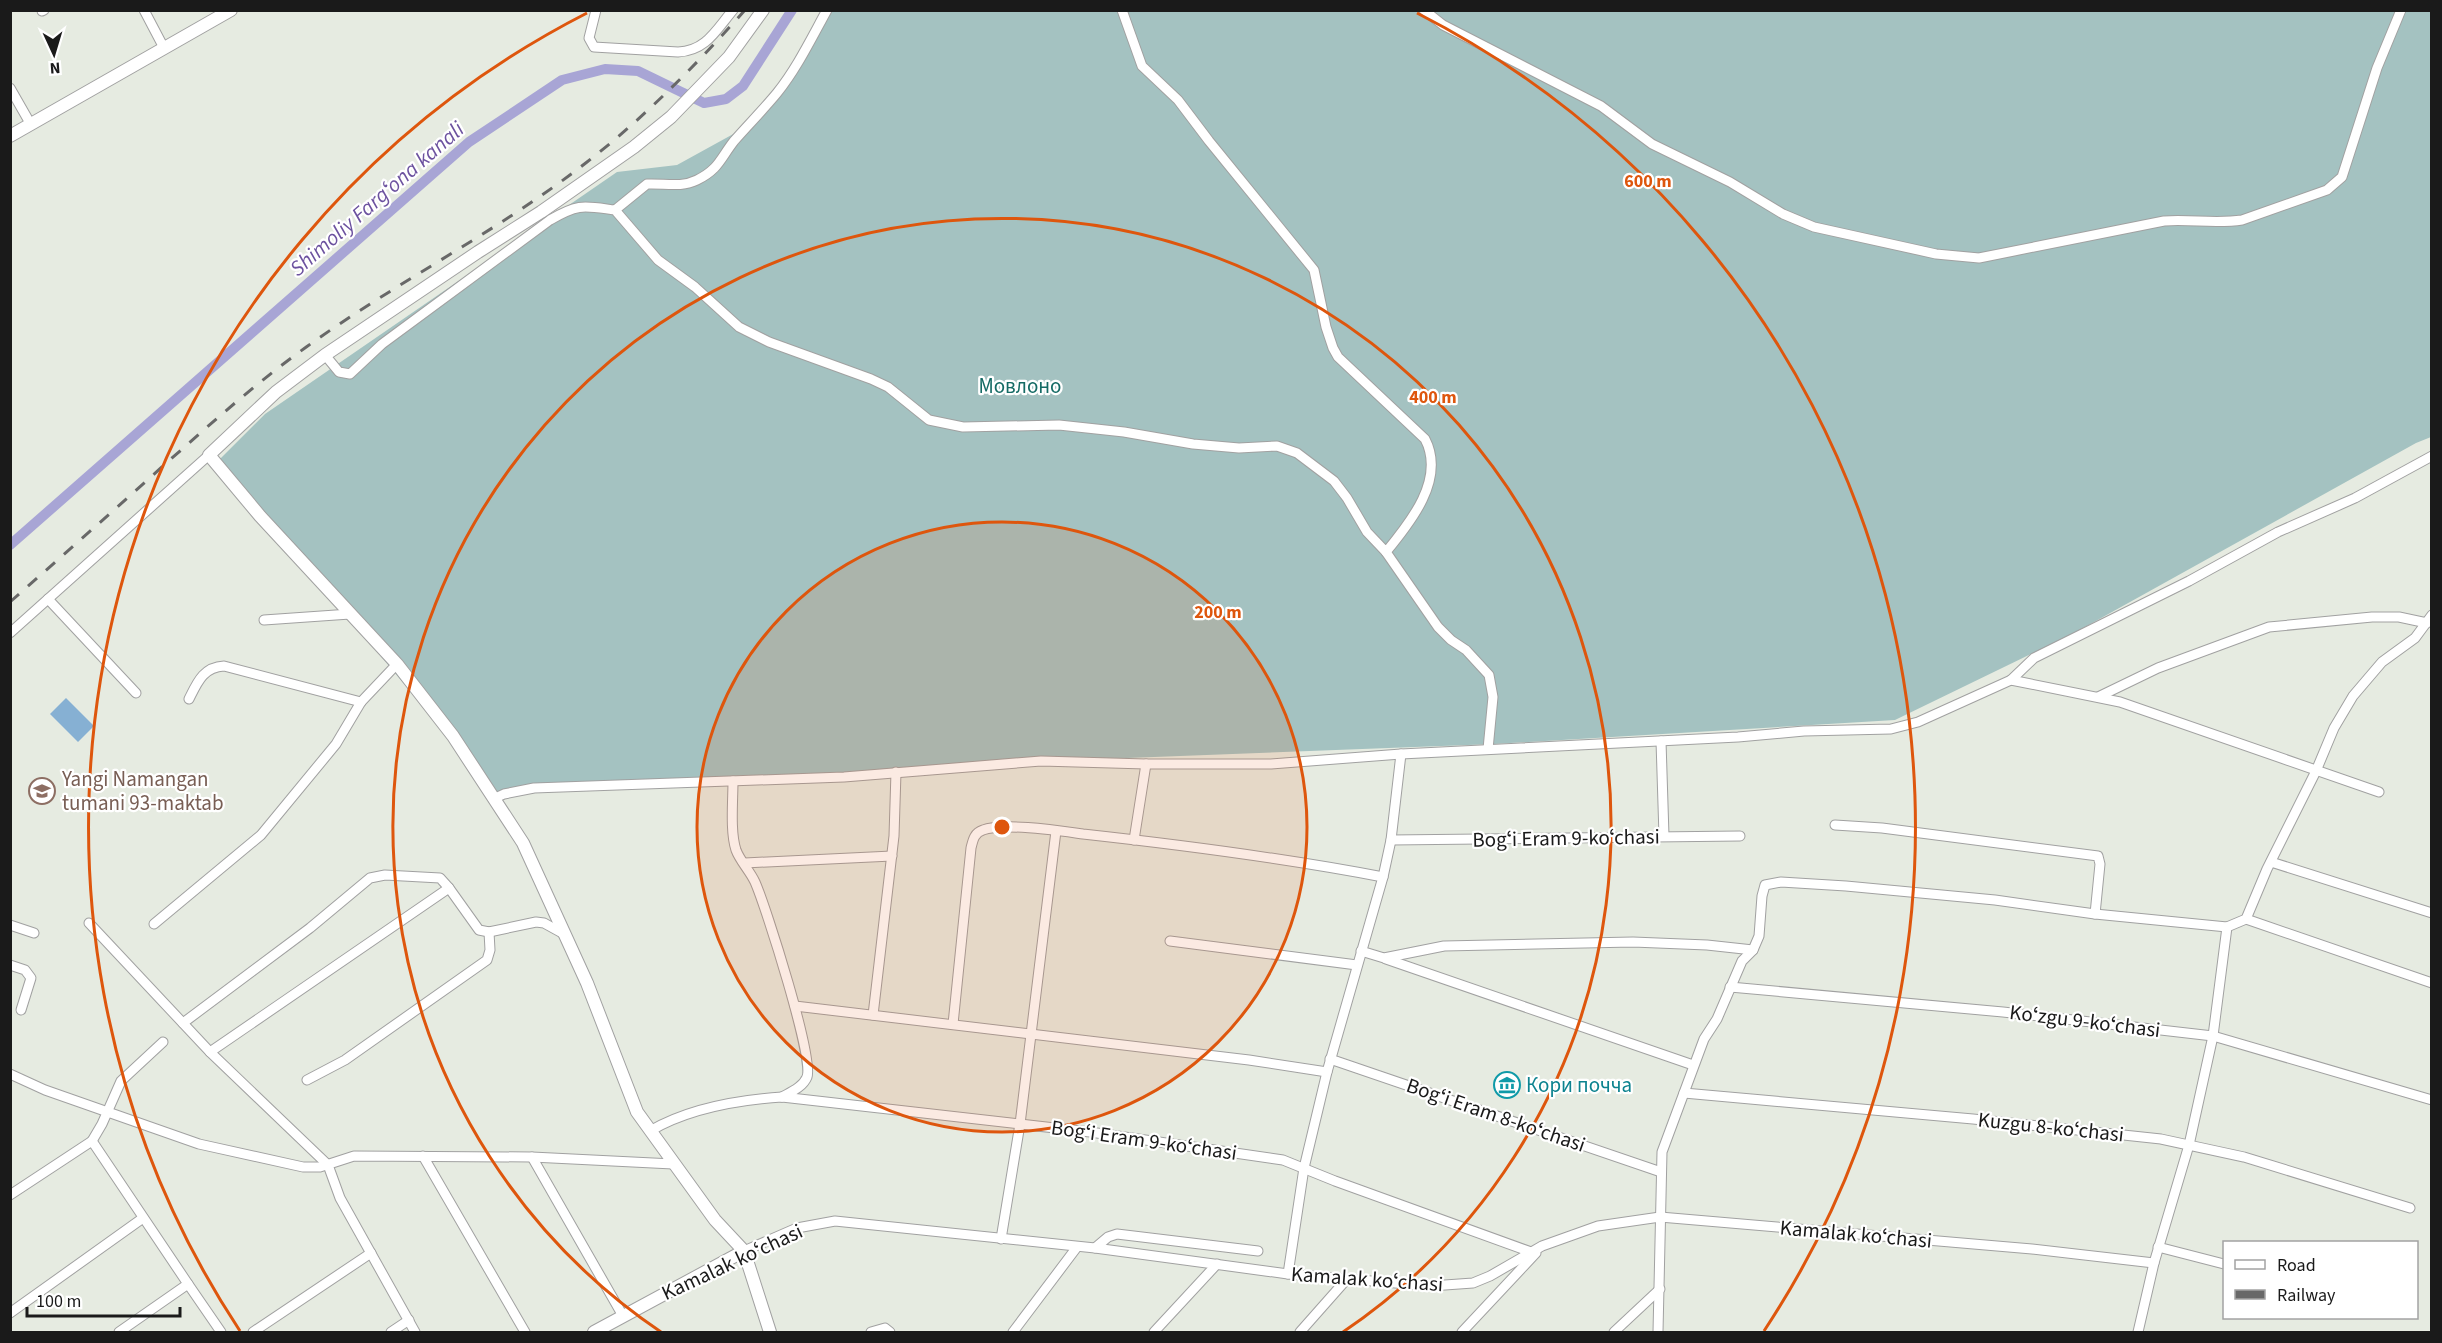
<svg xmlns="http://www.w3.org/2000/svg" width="2442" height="1343" font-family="'Source Sans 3',sans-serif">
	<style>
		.cemetery { fill: #a4c2c1 }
		.pitch { fill: #86b0d3 }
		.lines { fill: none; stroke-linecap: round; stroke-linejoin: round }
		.canal { stroke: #a8a5d5; stroke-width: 10 }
		.minor-casing { stroke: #a1a1a1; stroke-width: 11 }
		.tertiary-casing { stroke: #a1a1a1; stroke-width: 14 }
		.minor { stroke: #fff; stroke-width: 9 }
		.tertiary { stroke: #fff; stroke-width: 12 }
		.rail { stroke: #686868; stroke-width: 3; stroke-dasharray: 12 12; stroke-linecap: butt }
		.ring { fill: none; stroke: #de560d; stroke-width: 3 }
		.labels { text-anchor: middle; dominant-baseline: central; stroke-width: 4.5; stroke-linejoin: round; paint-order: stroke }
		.park-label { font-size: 21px; fill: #156b65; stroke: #fff }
		.education-label { font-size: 21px; fill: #785e54; stroke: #fff; text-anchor: start }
		.street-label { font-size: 21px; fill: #1a1a1a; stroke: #fff }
		.culture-label { font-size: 21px; fill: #0d838f; stroke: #fff; text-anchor: start }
		.water-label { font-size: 22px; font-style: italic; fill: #6c529f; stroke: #fff }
		.centre { fill: #de560d; stroke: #fff; stroke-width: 3 }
		.ring-label { font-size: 18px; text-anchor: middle; font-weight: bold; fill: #de560d; stroke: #fff; stroke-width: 4.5; stroke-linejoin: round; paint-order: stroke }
	</style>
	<rect width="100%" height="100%" fill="#e6ebe1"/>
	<polygon class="cemetery" points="831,11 2431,11 2431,437 2416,443 2076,632 1895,720 1494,744 968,764 871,777 495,793 218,461 265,414 617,172 677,165 746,127 790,84"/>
	<polygon class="pitch" points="66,698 94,726 78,742 50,714"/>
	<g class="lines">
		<polyline class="canal" points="10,545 469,142 562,80 605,69 638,71 704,103 726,99 743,86 792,10"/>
		<defs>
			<g id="minor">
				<polyline points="144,10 164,48"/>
				<path d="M596,10l-7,28 5,9 84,5c28,-1 38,-22 55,-42"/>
				<path d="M1424,10l19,15 158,81 51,38 78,38 53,32 31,13 122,27 43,4 185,-37c26,-2 52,3 78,-1l85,-30 15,-13 35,-109 24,-58"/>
				<polyline points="42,11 44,10"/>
				<polyline points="10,88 30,123"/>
				<path d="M615,210l32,-26c17,-1 34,4 50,-4 22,-11 23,-21 37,-39 14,-16 29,-31 43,-48 20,-25 34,-54 50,-83"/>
				<path d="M325,355l14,17 11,2 32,-30 168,-124c29,-17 34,-14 65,-10l43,50 37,27 44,40 30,15 102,37 17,8 41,33 34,7 96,-2 65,7 69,12 46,4 38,-2 20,7 37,28 13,17 20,34 19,20c24,-29 60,-73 39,-113l-87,-82 -5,-9 -7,-21 -12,-57 -105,-129 -31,-41 -36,-34 -20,-56"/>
				<polyline points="1386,552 1438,627 1451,640 1466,650 1489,675 1493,697 1488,749"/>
				<polyline points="48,599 136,693"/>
				<polyline points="264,620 350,614"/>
				<polyline points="10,633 209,455"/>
				<polyline points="2011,680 2034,658 2189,581 2278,532 2355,498 2432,456"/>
				<polyline points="2098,697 2158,668 2269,627 2372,617 2399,617 2427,623"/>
				<path d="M189,699c8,-16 14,-32 35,-33l137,36"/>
				<polyline points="1661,741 1664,836"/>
				<path d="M733,781c0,20 -3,51 3,69 4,11 14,21 19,32 11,25 59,176 52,195 -4,10 -16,15 -25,20"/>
				<polyline points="493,799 504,794 534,788 844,777 1041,761 1146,764 1271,764 1401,754 1738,737 1804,731 1891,729 1918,722 2011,680 2120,702 2379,792"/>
				<polyline points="1835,825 1882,828 2098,856 2100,864 2095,914"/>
				<polyline points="1134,840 1146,764"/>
				<polyline points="1391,840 1740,836"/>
				<polyline points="2271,862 2432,913"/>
				<polyline points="745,863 892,856"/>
				<polyline points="2246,919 2432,983"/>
				<polyline points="89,923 210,1052 328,1165 340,1198 415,1332"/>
				<polyline points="154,924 261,835 336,744 361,702 397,664"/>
				<polyline points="10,925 34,933"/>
				<polyline points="1170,941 1357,965"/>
				<polyline points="1361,951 1384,958 1444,946 1633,942 1707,945 1753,950"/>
				<polyline points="1386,959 1693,1065"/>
				<polyline points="10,965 25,970 31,978 21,1010"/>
				<polyline points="1730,987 2003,1012 2213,1036 2432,1100"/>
				<polyline points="795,1006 1249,1060 1327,1072"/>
				<polyline points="873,1015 894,836 896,772"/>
				<polyline points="183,1023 310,928 370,878 385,875 440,878 449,888"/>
				<path d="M953,1024l18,-176c2,-8 3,-15 12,-18 20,-8 78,1 100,4 100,11 201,24 300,43"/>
				<polyline points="210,1052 449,888 479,930 489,932 536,922 544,923 564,934"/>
				<polyline points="1330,1059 1661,1172"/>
				<polyline points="10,1074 45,1090 199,1144 303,1167 320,1167 354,1156 532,1157 673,1164"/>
				<polyline points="307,1080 345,1060 487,960 490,950 489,932"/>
				<polyline points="1684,1093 1973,1119 2161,1139 2244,1157 2410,1208"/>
				<path d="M650,1131c39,-23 88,-31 132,-34l308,35 193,28 52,21 196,71"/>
				<polyline points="92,1141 102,1124 121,1081 163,1042"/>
				<polyline points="423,1156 525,1332"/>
				<polyline points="532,1157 623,1316"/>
				<polyline points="10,1195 92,1141 188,1284 119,1332"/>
				<polyline points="1001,1239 1020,1124 1056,831"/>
				<polyline points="2158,1247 2224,1264"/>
				<polyline points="1095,1248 1108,1237 1117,1234 1258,1251"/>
				<polyline points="744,1251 797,1228 835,1221 1095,1248 1288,1274 1431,1286 1473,1283 1490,1276 1542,1246 1598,1226 1660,1217 2032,1249 2154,1263"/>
				<polyline points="1288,1274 1304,1168 1327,1072 1383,877 1391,840 1401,754"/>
				<polyline points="188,1284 221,1332"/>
				<polyline points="10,1313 143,1218"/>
				<polyline points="253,1332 371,1253"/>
				<polyline points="391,1332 409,1320"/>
				<polyline points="871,1332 885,1328 890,1332"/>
				<polyline points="1013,1332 1077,1247"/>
				<polyline points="1154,1332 1217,1264"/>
				<polyline points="1300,1332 1346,1280"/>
				<polyline points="1462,1332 1536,1253"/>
				<polyline points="1614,1332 1660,1289"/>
				<polyline points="1658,1332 1662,1152 1704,1039 1717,1019 1742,961 1753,950 1759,936 1762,896 1765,885 1781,882 1846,886 1995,900 2095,914 2227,927"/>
				<polyline points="2138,1332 2154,1263 2189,1145 2213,1036 2227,927 2246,919 2267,869 2316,771 2334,728 2353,696 2382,662 2415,638 2432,615"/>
			</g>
			<g id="tertiary">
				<polyline points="763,10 729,57 671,117 634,147 541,212 478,252 325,355 276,392 209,455 260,516 397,664 453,736 523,843 587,983 637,1112 715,1220 744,1251 770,1332"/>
				<polyline points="10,136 231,10"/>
				<polyline points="594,1332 744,1251"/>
			</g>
		</defs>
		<use href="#minor" class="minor-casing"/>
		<use href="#tertiary" class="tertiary-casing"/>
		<use href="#minor" class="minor"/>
		<use href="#tertiary" class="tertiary"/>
		<path class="rail" d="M10,602c51,-45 102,-90 153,-136 43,-38 85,-76 131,-110 94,-70 201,-122 293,-194 58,-45 109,-97 158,-152"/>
	</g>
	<circle cx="1002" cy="827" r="305" fill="#de560d" fill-opacity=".12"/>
	<g class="ring">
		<circle cx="1002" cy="827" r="305"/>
		<path d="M661 1332A609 609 0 1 1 1343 1332"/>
		<path d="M240 1331A914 914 0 0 1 587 13M1417 13A914 914 0 0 1 1764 1331"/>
	</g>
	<defs>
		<symbol id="school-ring" viewBox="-11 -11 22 22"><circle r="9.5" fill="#fff" stroke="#8d6e63" stroke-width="1.5"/><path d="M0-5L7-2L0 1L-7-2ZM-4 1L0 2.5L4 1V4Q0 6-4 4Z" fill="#8d6e63"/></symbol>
		<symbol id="museum-ring" viewBox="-11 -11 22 22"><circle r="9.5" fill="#fff" stroke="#0f9aa8" stroke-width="1.5"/><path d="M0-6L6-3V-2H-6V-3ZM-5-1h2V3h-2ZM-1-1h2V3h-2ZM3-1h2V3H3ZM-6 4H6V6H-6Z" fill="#0f9aa8"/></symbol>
	</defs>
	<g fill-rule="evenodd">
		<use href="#school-ring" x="27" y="776" width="30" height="30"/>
		<use href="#museum-ring" x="1492" y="1070" width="30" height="30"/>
	</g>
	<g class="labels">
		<g class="park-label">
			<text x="1020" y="386">Мовлоно</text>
		</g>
		<g class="education-label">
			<text x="62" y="779">Yangi Namangan<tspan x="62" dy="24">tumani 93-maktab</tspan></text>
		</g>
		<g class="street-label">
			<text transform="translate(1566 838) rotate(-1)">Bogʻi Eram 9-koʻchasi</text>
			<text transform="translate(2085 1021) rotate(7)">Koʻzgu 9-koʻchasi</text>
			<text transform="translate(1496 1115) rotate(19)">Bogʻi Eram 8-koʻchasi</text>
			<text transform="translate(2051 1127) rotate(6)">Kuzgu 8-koʻchasi</text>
			<text transform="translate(1144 1140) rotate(8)">Bogʻi Eram 9-koʻchasi</text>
			<text transform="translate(1856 1234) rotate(5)">Kamalak koʻchasi</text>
			<text transform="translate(732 1262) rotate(-25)">Kamalak koʻchasi</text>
			<text transform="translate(1367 1279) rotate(4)">Kamalak koʻchasi</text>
		</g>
		<g class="culture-label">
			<text x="1526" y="1085">Кори почча</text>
		</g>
		<g class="water-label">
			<text transform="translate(377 199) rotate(-41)">Shimoliy Fargʻona kanali</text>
		</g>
	</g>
	<circle cx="1002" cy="827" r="9" class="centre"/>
	<g class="ring-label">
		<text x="1648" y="187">600 m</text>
		<text x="1433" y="403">400 m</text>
		<text x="1218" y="618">200 m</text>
	</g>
	<rect width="2442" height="1343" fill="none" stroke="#1a1a1a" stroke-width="24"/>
	<rect x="2223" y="1241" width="195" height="78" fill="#ffffff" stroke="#a3a3a3" stroke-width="1.5"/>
	<rect x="2235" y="1260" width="30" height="9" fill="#ffffff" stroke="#a3a3a3" stroke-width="1.5"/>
	<text x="2277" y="1271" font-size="18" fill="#1a1a1a">Road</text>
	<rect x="2235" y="1290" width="30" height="9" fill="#686868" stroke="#a3a3a3" stroke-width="1.5"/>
	<text x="2277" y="1301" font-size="18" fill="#1a1a1a">Railway</text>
	<g transform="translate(54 54) rotate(176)" stroke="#ffffff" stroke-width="4.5" paint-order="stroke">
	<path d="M0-4.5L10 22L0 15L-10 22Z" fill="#1a1a1a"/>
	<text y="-9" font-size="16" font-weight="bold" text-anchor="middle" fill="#1a1a1a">N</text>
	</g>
	<path d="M27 1307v9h153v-9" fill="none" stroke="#1a1a1a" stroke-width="3"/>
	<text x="36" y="1307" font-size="18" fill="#1a1a1a" stroke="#ffffff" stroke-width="4.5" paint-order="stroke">100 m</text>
</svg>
